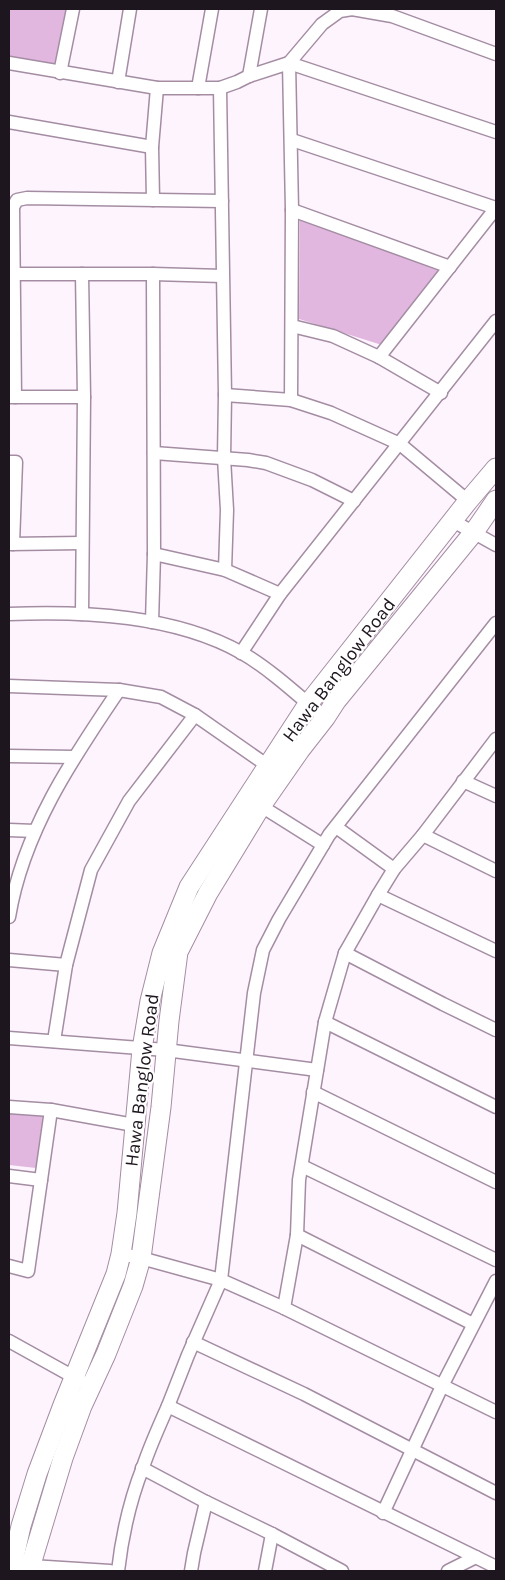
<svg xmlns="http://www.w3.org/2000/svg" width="505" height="1580" font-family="Karla,sans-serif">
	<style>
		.green { fill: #e1b7e0 }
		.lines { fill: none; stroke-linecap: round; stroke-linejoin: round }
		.street-casing { stroke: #a48da3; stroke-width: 15 }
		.secondary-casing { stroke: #a48da3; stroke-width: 21 }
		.street { stroke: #fff; stroke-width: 12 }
		.secondary { stroke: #fff; stroke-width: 19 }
		.labels { text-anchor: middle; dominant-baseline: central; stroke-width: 4.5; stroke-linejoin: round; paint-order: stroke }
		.street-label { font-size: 19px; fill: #1e161e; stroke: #fff }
	</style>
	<rect width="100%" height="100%" fill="#fef4fe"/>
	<g class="green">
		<polygon points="9,9 67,9 55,68 9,59"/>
		<polygon points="300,218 440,268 382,345 299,319"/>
		<polygon points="9,1112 43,1116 36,1168 9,1165"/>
	</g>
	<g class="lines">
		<defs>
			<g id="street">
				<polyline points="352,9 392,16 496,54"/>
				<polyline points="9,63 157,88 220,88 237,82 249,76 289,63 496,132"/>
				<polyline points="60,73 73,9"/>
				<polyline points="249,76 261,9"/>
				<polyline points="118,82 130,9"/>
				<polyline points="198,88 212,9"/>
				<polyline points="220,88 225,395 224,458 227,510 225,570"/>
				<polyline points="9,122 152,147"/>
				<polyline points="292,140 496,208"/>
				<polyline points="153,200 152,147 157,88"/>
				<polyline points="292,210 450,267"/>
				<polyline points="14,274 153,274 222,276"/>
				<polyline points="292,326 333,336 379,357 441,393"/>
				<polyline points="379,357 496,208"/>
				<polyline points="225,395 291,400 331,413 400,444 468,501"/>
				<polyline points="9,397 84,397"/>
				<polyline points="15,397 13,207 17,200 27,198 222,201"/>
				<polyline points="291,400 292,210 289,63 322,24 340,11 352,9"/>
				<polyline points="154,453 248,460 266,463 312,480 354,501"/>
				<polyline points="9,462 16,462 13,544"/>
				<polyline points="453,521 496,545"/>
				<polyline points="9,544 82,543"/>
				<polyline points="154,554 225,570 280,594"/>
				<path d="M9,614c75,-3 166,1 233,39 28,16 58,44 83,65"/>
				<polyline points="82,614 84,397 82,274"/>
				<polyline points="152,622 154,554 153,274"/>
				<polyline points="496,623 329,835 279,919 263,950 254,993 221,1280 284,1308 496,1412"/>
				<polyline points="241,653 280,594 496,321"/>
				<polyline points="9,686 119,690 161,697 195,715 268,766"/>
				<polyline points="9,756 74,757"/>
				<polyline points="463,781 496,796"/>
				<polyline points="261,806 323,845"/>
				<polyline points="336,827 394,869"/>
				<polyline points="9,830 35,831"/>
				<polyline points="423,835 496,871"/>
				<polyline points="378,895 496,951"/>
				<path d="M9,917c14,-85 63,-158 110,-227"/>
				<polyline points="345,953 443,1004 496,1030"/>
				<polyline points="9,960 66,965"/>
				<polyline points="325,1022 345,953 378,895 394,869 423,835 496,739"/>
				<polyline points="9,1038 166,1050 317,1070"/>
				<polyline points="54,1041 66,965 91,870 129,801 195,715"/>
				<polyline points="313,1092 496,1182"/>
				<polyline points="9,1107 51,1110 134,1125"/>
				<polyline points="302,1166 496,1260"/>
				<polyline points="9,1176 41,1180"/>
				<polyline points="297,1235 473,1324"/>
				<polyline points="121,1254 141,1258 221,1280 188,1355 168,1406"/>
				<polyline points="9,1266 28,1271 51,1110"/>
				<polyline points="284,1308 297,1235 299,1180 325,1022 496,1107"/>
				<polyline points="9,1341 81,1381"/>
				<polyline points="193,1342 304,1394 496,1493"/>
				<polyline points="142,1468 206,1502 194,1553 191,1571"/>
				<polyline points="206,1502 272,1534 342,1571"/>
				<polyline points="383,1513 443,1384 496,1281"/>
				<polyline points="31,1566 110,1571"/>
				<path d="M118,1571c4,-35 12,-71 25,-104 7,-21 16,-41 25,-61l328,161"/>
				<polyline points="265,1571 272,1534"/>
				<polyline points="448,1571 476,1557"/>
			</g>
			<g id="secondary">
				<polyline points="11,1571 21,1526 37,1474 63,1405 116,1274 121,1254 127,1213 142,1049 150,1001 162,953 189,887 308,704 468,501 496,468"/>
				<polyline points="29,1571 63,1458 82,1406 106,1354 133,1286 141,1258 161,1107 169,1021 178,952 208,893 261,806 300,750 325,718 336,701 474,532 496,500"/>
			</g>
		</defs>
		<use href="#street" class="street-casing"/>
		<use href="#secondary" class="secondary-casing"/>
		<use href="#street" class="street"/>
		<use href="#secondary" class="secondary"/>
	</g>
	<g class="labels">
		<g class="street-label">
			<text transform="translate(339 670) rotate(-53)">Hawa Banglow Road</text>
			<text transform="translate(142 1080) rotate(-83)">Hawa Banglow Road</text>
		</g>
	</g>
	<rect width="505" height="1580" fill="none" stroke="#1e161e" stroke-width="20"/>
</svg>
